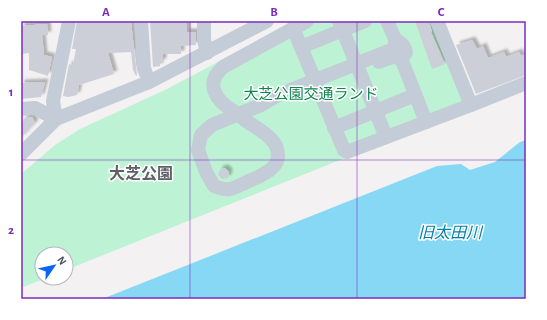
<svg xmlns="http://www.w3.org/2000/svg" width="547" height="320" font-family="'Alegreya Sans','Noto Sans JP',sans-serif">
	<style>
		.green { fill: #bdf3d4 }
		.water { fill: #86d8f4 }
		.building { fill: #cccfd7; filter: url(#shadow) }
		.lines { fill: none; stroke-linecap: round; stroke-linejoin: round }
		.minor { stroke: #c3ccd7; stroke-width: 14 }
		.minor-bridge { stroke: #c3ccd7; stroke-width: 14 }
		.grid { fill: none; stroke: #7b2cbf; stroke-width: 1; stroke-opacity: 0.55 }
		.labels { text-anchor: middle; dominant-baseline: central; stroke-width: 3; stroke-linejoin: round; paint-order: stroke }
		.park-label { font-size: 15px; fill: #0f844f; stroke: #fff }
		.neighbourhood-label { font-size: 16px; font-weight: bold; fill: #5d6166; stroke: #fff }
		.water-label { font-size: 16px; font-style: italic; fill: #027ea9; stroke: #fff }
		.neatline { fill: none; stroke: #7b2cbf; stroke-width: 1.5 }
		.grid-label { font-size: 13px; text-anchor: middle; font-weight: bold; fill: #7b2cbf }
	</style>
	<defs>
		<filter id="shadow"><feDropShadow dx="3.5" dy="-3.5" stdDeviation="1" flood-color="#0004"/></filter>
	</defs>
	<rect width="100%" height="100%" fill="#f3f1f1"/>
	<polygon class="green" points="295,21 431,21 467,109 66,270 66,254 42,254 42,278 46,278 21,288 21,174 55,145 80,129 167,89"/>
	<polygon class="water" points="526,140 526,299 102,299 437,166 461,164 470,170 495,162 520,142"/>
	<g class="building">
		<polygon points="77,21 108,21 107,23 131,22 137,75 136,76 133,70 131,52 108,53 114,74 79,85 77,95 68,97 63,96 69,64 73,65 76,49 72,49"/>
		<polygon points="150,21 186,21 187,32 196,32 196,45 181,46 181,54 163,54 163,62 160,62 160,66 153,67"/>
		<polygon points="415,21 429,21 432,32 431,32 445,64 432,69"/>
		<polygon points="47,24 48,35 42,35 44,55 52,57 48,76 29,70 29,53 21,54 21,26"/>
		<polygon points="472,40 477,49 483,46 488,58 504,52 506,57 519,52 521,56 526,54 526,75 476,94 456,45"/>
		<polygon points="45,82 41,97 21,99 21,83"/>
		<polygon points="26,117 32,117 35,123 21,138 21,123"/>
		<polygon points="225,168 229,172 228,178 222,179 218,175 220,169"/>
	</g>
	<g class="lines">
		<g class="minor">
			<polyline points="141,21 144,68 149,82"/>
			<polyline points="204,21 204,40 207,53"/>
			<polyline points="339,21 386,137"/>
			<polyline points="437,21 471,105 526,83"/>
			<polyline points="293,28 344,150 347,152 471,105"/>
			<polyline points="301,47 365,21"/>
			<polyline points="401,58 426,122"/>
			<path d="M379,62l14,-5 8,1 5,-5c-1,-7 -4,-10 -11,-14l-8,-18"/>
			<polyline points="21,109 35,108 56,119"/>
			<path d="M233,111c-17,-11 -29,-27 -10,-44l84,-46"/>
			<polyline points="56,119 53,101 69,21"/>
			<path d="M245,120c10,7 26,15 31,26 9,22 -14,29 -29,36 -5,2 -12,6 -17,7 -6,1 -11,-1 -16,-3l-8,-14 -8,-22 3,-15 11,-10 49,-20 17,-10 113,-45 4,-4v-7"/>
			<polyline points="334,128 415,95"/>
			<polyline points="21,154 56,119 149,82 267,21"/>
		</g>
		<polyline class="minor-bridge" points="233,111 245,120"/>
	</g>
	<path class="grid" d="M190,21v278M357,21v278M21,160h505"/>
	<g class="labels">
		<g class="park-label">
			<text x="311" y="94">大芝公園交通ランド</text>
		</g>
		<g class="neighbourhood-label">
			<text x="141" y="174">大芝公園</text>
		</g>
		<g class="water-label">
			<text x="450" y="233">旧太田川</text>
		</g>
	</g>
	<rect width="547" height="320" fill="none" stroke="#ffffff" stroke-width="44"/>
	<g transform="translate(54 266) rotate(56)"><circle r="19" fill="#ffffff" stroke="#b5babf"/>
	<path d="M0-3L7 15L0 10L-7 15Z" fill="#0a65f4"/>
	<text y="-6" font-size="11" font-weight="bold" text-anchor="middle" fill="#475360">N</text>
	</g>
	<rect x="22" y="22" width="503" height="276" class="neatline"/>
	<g class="grid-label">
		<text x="106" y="16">A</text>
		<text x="274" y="16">B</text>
		<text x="441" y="16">C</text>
		<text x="11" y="96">1</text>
		<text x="11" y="234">2</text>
	</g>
</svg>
